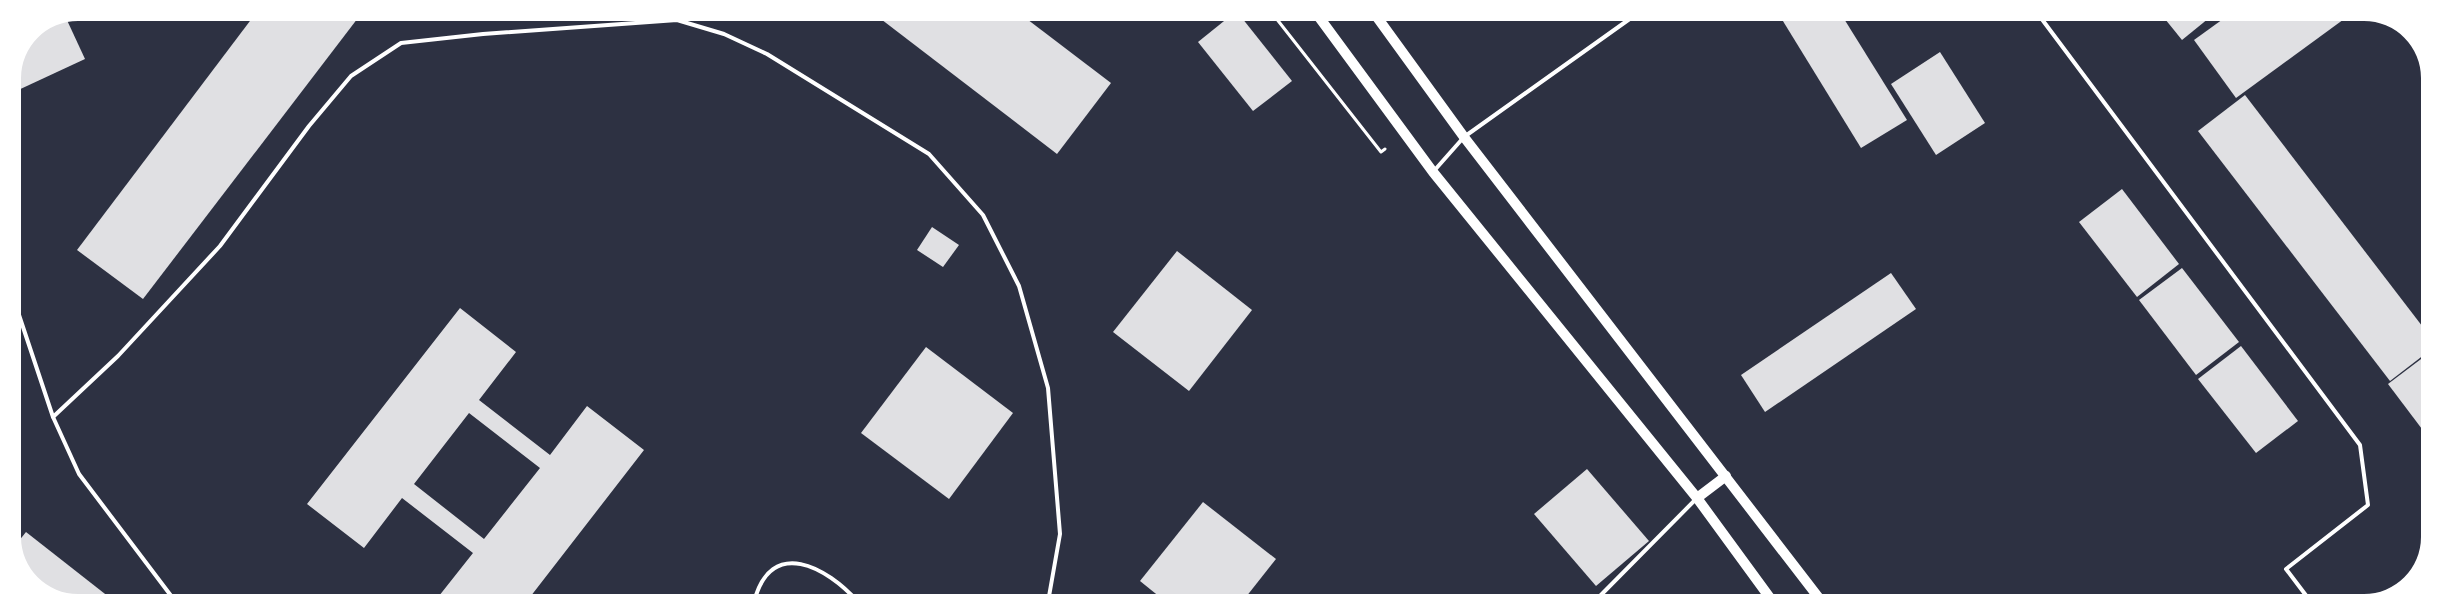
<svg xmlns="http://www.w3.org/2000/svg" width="2442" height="615" font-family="'Asap Condensed',sans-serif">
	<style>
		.building { fill: #e0e0e3; fill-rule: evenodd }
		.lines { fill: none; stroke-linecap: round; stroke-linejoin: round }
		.path { stroke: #fff; stroke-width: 3 }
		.service { stroke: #fff; stroke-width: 4 }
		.secondary { stroke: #fff; stroke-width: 10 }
	</style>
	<rect width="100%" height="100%" fill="#2d3142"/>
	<g class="building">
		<polygon points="256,13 361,14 143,299 77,250"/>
		<polygon points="873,13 1019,13 1111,83 1057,154"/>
		<polygon points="1234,13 1238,13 1292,81 1253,111 1198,42"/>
		<polygon points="1778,13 1841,14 1907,120 1861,148"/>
		<polygon points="2161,14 2214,14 2182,40"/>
		<polygon points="2230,14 2351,14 2236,98 2194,40"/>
		<polygon points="66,18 85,59 14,92 13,78 32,32"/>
		<polygon points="1940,52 1985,123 1936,155 1891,84"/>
		<polygon points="2245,95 2429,335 2429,351 2390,381 2198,131"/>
		<polygon points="2122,189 2179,264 2137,297 2079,222"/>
		<polygon points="932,227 959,245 943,267 917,250"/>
		<polygon points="1177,251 1252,310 1189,391 1113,332"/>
		<polygon points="2182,268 2239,342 2196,375 2139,300"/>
		<polygon points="1891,273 1916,309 1765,412 1741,375"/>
		<path d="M460,308l56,44 -37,48 71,55 37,-49 57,44 -117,151h-92l38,-48 -71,-55 -38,50 -57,-44zM469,413l71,55 -56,71 -70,-55z"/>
		<polygon points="2241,346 2298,421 2256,453 2198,379"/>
		<polygon points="926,347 1013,413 949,499 861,433"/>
		<polygon points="2429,353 2429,384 2428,437 2388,384"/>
		<polygon points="1587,469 1649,541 1596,586 1534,514"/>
		<polygon points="1203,502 1276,559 1242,602 1166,602 1140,581"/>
		<polygon points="26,532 114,601 65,601 29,580 14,547"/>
	</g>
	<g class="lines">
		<polyline class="path" points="1272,13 1381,152 1385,149"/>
		<g class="service">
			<polyline points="2038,14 2360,445 2368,505 2286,569 2311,602"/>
			<polyline points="1433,172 1464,137 1638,13"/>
			<polyline points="13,297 53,417 79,474 175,601"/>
			<polyline points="53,417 118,356 220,246 309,126 351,76 401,43 483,34 677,20 724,34 767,54 929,154 983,215 1019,286 1048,388 1060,534 1048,602"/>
			<path d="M754,602c17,-66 73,-35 104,0"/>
			<polyline points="1594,602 1697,498"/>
		</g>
		<g class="secondary">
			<polyline points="1316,13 1433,172 1697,498 1773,602"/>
			<polyline points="1374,13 1464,137 1822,602"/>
			<polyline points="1697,498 1726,476"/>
		</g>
	</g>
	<path d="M0 0H2442V615H0ZM78 21H2364A57 57 0 0 1 2421 78V537A57 57 0 0 1 2364 594H78A57 57 0 0 1 21 537V78A57 57 0 0 1 78 21Z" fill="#fff" fill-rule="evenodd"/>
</svg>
